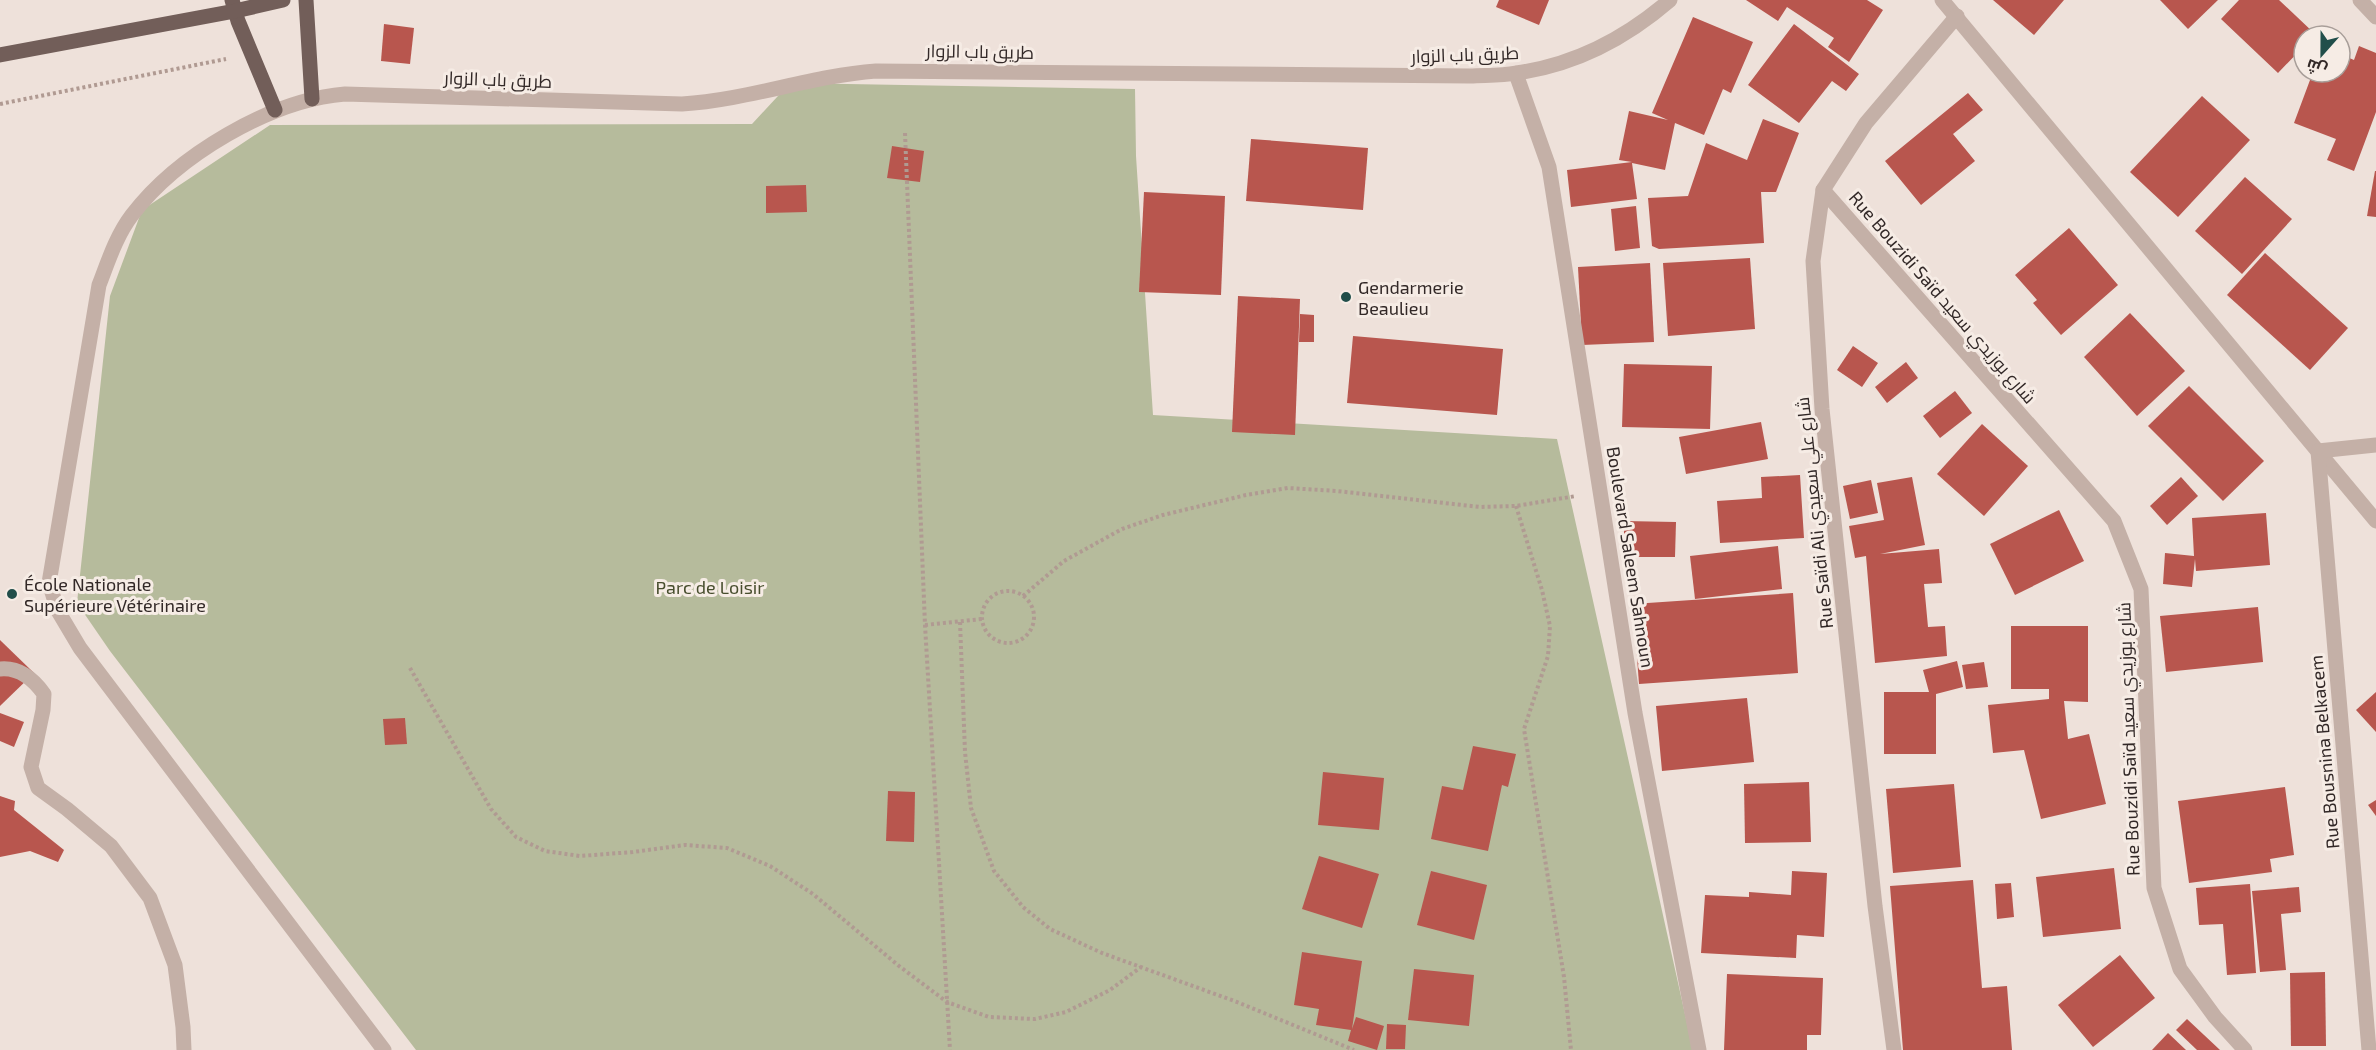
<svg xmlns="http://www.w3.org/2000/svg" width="2376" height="1050" font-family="'Exo 2',Cairo,sans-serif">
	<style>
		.green { fill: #b6bb9c }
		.building { fill: #b8564e }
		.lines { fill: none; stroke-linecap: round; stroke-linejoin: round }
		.path { stroke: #b09a92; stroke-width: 4; stroke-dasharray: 3 3; stroke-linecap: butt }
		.minor { stroke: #c4b0a7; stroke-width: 15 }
		.major { stroke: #725e59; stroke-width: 15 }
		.poi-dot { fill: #214e4a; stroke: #f6ece5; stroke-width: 2 }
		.labels { text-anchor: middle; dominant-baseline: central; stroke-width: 6; stroke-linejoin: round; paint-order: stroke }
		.street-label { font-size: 18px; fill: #322827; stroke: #f6ece5 }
		.poi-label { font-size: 18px; fill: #322827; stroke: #f6ece5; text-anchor: start }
		.park-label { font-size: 18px; fill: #474d2d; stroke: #f6ece5 }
	</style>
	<rect width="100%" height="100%" fill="#eee1da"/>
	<polygon class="green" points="790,83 1135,89 1136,156 1153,415 1557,439 1693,1050 416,1050 110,651 77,603 110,296 142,210 270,125 752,124"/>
	<g class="building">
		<polygon points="1499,0 1549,0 1539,25 1496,7"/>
		<polygon points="1746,0 1867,0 1883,10 1849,62 1828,47 1834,38 1787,7 1778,21"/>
		<polygon points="1993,0 2064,0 2034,35"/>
		<polygon points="2160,0 2218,0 2188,29"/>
		<polygon points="2239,0 2279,0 2315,34 2304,36 2304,46 2278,73 2221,19"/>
		<polygon points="1693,17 1753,42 1731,93 1723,89 1704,135 1675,123 1665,170 1632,163 1637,199 1571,207 1567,170 1632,162 1619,160 1629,111 1668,120 1652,113"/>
		<polygon points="384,24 414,28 410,64 381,61"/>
		<polygon points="1794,24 1859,74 1846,91 1832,81 1799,123 1748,85"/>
		<polygon points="2359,46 2376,53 2376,112 2354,171 2327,160 2336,139 2294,123 2313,72 2340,72 2340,54 2354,60"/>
		<polygon points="1968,93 1983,110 1953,134 1975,161 1921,205 1885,161"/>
		<polygon points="2202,96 2250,140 2178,217 2130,172"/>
		<polygon points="1763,119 1799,133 1776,192 1761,192 1764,243 1659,249 1652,246 1648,198 1688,196 1706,143 1747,160"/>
		<polygon points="1251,139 1368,148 1363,210 1246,201"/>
		<polygon points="892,146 924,151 920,182 887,178"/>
		<polygon points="2375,171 2376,171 2376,217 2367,216"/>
		<polygon points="2245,177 2292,219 2242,274 2195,231"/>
		<polygon points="806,185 807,212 766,213 766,186"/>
		<polygon points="1144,192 1225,196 1221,295 1139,292"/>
		<polygon points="1636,206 1640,248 1615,251 1611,209"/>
		<polygon points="2069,228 2118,285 2061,335 2033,303 2037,300 2015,275"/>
		<polygon points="2265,253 2348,328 2310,370 2227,295"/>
		<polygon points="1750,258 1755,329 1668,336 1663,263"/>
		<polygon points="1650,263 1654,342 1582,345 1578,267"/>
		<polygon points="1238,296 1300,299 1295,435 1232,432"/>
		<polygon points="2130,313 2185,371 2137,416 2084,357"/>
		<polygon points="1300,314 1314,315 1314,342 1299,342"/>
		<polygon points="1353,336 1503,349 1497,415 1347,403"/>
		<polygon points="1853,346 1878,363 1862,387 1837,370"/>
		<polygon points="1906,362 1918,378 1887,403 1875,387"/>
		<polygon points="1624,364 1712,366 1710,429 1622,427"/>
		<polygon points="2189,386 2264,461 2223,501 2148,426"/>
		<polygon points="1955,391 1972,413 1940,438 1923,416"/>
		<polygon points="1761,422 1768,459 1686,474 1679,437"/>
		<polygon points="1982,424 2028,466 1984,516 1937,474"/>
		<polygon points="1800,475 1804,538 1720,543 1717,501 1762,498 1761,477"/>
		<polygon points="1912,477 1925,545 1880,554 1939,549 1942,583 1924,584 1928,627 1945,626 1947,656 1875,663 1866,556 1855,558 1849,526 1884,520 1877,483"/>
		<polygon points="2181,477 2198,496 2167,525 2150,506"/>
		<polygon points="1871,480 1878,513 1850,519 1843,486"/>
		<polygon points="2059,510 2084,561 2015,595 1990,544"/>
		<polygon points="2266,513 2270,565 2196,571 2195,559 2192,587 2163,584 2165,553 2194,556 2192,518"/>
		<polygon points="1624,521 1676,522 1675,557 1624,557"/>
		<polygon points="1778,546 1782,589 1695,599 1690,556"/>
		<polygon points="1793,593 1798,673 1639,684 1633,604"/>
		<polygon points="2258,607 2263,662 2166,672 2160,616"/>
		<polygon points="2011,626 2088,626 2088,702 2064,701 2068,739 2089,734 2106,804 2041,819 2024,750 1993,753 1988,705 2049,699 2049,689 2011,689"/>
		<polygon points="0,640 34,673 0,706"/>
		<polygon points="1957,661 1963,687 1936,694 1936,754 1884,754 1884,692 1929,692 1923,670"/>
		<polygon points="1984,662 1988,687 1966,689 1962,665"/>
		<polygon points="2376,692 2376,732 2356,710"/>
		<polygon points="1747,698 1754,762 1662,771 1656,706"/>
		<polygon points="0,713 24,722 14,747 0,741"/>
		<polygon points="405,718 407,744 385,745 383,719"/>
		<polygon points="1473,746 1516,754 1508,787 1502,785 1488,851 1431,839 1442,786 1463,790"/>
		<polygon points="1323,772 1384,778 1379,830 1318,825"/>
		<polygon points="1809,782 1811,842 1745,843 1744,784"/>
		<polygon points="1954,784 1961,867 1893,873 1886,789"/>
		<polygon points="2285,787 2294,855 2270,859 2272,872 2189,883 2178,801"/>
		<polygon points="888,791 915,792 914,842 886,841"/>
		<polygon points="0,796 15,801 14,810 64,850 58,862 30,851 0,857"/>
		<polygon points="2376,800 2376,816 2368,805"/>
		<polygon points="1319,856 1379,874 1362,928 1302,909"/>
		<polygon points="2114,868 2121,929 2043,937 2036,877"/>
		<polygon points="1431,871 1487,885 1474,940 1417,925"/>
		<polygon points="1792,871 1827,873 1824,937 1797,935 1796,958 1701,953 1705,895 1749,897 1749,892 1791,895"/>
		<polygon points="1973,880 1982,988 2007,986 2012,1050 1903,1050 1890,886"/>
		<polygon points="2011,883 2014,917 1997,919 1995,884"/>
		<polygon points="2250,884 2256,973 2227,975 2223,924 2199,925 2196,888"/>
		<polygon points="2299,887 2301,912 2281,914 2286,970 2260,972 2252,891"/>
		<polygon points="1302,952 1362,961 1352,1029 1356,1017 1384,1026 1377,1050 1348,1041 1351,1030 1316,1025 1319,1009 1294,1005"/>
		<polygon points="2120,955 2155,998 2093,1047 2058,1005"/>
		<polygon points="1414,969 1474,975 1469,1026 1408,1020"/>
		<polygon points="2325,972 2326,1046 2291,1046 2290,973"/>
		<polygon points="1727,974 1823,978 1821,1035 1807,1035 1807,1050 1724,1050"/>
		<polygon points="2187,1019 2220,1050 2197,1050 2176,1030"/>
		<polygon points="1387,1024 1406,1025 1405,1049 1386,1049"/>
		<polygon points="2168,1033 2186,1050 2152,1050"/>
	</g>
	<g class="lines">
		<g class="path">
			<polyline points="0,104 226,59"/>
			<polyline points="905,133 925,625 950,1050"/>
			<polyline points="1516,506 1542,590 1550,626 1548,656 1524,729 1564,977 1571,1050"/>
			<circle cx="1008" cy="617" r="26"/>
			<polyline points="1023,596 1064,561 1122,529 1163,515 1246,495 1288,488 1337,491 1480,507 1516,506 1576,496"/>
			<polyline points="960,622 965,752 971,808 994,871 1023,907 1050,929 1102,953 1237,1002 1354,1050"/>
			<polyline points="925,625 982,619"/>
			<polyline points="410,668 491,809 516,837 545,851 580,856 633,852 685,845 727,848 770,866 813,894 899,966 947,1002 989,1017 1035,1019 1066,1012 1110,990 1141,967"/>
		</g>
		<g class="minor">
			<polyline points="1942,0 2376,521"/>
			<polyline points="2360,0 2376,17"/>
			<polyline points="1516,74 1549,167 1635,713 1699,1050"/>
			<polyline points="1823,190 2114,521 2141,589 2154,888 2180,969 2215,1017 2245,1050"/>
			<path d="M0,669c19,-2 34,11 44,25l-1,16 -12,57 7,21 29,21 44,37 39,52 25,67 8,62 1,23"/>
			<path d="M384,1050l-304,-402 -22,-37 -9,-28 50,-298c9,-23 17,-49 33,-70 45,-59 138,-115 213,-121l337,10c66,-4 128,-28 194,-33l594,5c15,-1 31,0 46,-3 59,-8 110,-35 154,-73"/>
			<polyline points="1894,1050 1875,906 1822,409 1813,261 1823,190 1866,123 1957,16"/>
			<polyline points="2369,1050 2318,451 2376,445"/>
		</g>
		<g class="major">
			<polyline points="232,0 238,21 275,110"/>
			<polyline points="306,0 312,99"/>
			<polyline points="0,55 235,11 283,0"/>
		</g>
	</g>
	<g class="poi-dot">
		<circle cx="1346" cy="297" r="6"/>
		<circle cx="12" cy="594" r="6"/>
	</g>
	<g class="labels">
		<g class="street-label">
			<text transform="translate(980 51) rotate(1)">طريق باب الزوار</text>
			<text transform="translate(1465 54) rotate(-2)">طريق باب الزوار</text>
			<text transform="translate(498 79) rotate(2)">طريق باب الزوار</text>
			<text transform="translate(1943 297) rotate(49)">Rue Bouzidi Saïd شارع بوزيدي سعيد</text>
			<text transform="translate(1814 513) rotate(-96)">Rue Saïdi Ali شارع علي سعيدي</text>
			<text transform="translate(1631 557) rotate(81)">Boulevard Saleem Sahnoun</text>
			<text transform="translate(2128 739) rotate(-92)">Rue Bouzidi Saïd شارع بوزيدي سعيد</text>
			<text transform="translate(2324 752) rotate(-95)">Rue Bousnina Belkacem</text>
		</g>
		<g class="poi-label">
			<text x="1358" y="287">Gendarmerie<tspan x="1358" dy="21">Beaulieu</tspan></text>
			<text x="24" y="584">École Nationale<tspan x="24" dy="21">Supérieure Vétérinaire</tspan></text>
		</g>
		<g class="park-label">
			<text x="710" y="587">Parc de Loisir</text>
		</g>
	</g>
	<g transform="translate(2322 54) rotate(201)"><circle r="28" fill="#f6ece5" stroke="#a89e99" stroke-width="1.5"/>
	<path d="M0-4.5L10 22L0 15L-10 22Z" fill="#214e4a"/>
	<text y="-9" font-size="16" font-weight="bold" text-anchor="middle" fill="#322827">ش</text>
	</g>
</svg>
